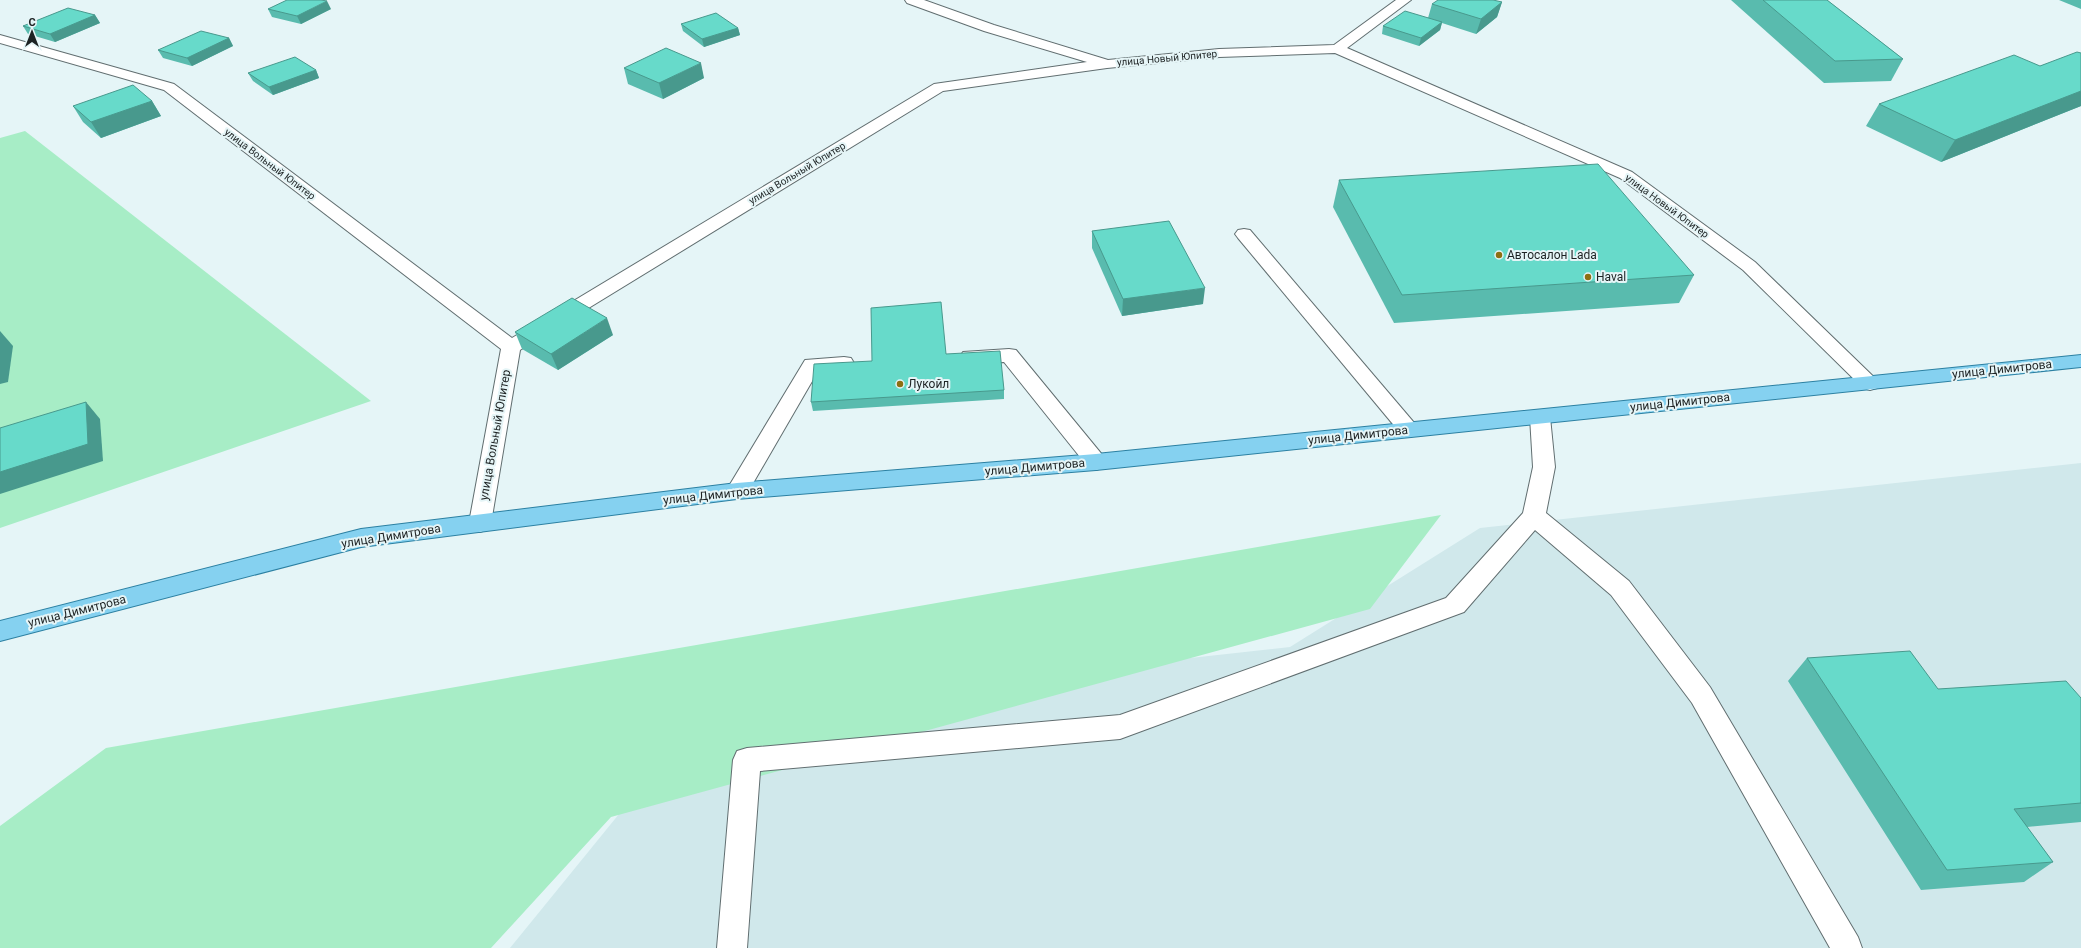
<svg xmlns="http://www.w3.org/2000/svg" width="2081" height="948" font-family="Roboto,sans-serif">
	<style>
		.built { fill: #d0e8eb }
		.green { fill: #a7edc6 }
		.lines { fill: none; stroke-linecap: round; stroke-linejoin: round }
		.minor-casing { stroke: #616e70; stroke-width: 2 }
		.major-casing { stroke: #2c80a2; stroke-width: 2 }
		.minor { fill: #fff; fill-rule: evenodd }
		.major { fill: #85d1f0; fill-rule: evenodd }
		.wall { fill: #59bbae }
		.shaded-wall { fill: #48998d }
		.building { fill: #67daca; stroke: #48998d }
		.poi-dot { fill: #8d6f12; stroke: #e5f5f7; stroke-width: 1.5 }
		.labels { text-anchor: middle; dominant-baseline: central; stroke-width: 4; stroke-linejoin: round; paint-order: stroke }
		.far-street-label { font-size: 10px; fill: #1d2223; stroke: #e5f5f7 }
		.poi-label { font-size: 12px; fill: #1d2223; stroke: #e5f5f7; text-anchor: start }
		.street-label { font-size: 12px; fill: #1d2223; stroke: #e5f5f7 }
	</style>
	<rect width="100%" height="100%" fill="#e5f5f7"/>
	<polygon class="built" points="2081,463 2081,948 510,948 702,712 1290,647 1480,528"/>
	<g class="green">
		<polygon points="25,131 371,401 0,528 0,138"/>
		<polygon points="1441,515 1370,609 611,817 491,948 0,948 0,826 106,748"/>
	</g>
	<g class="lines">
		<defs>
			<g id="minor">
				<polygon points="905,0 924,0 994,25 1108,60 1219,49 1334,45 1396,0 1411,0 1347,48 1632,172 1755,262 1880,383 1877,388 1870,390 1863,388 1743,270 1620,178 1335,53 1219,57 1107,68 943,91 520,350 491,523 488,529 480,532 472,529 469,523 501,349 164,90 0,43 0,35 174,84 512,338 934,84 1087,62 984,31 907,3"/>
				<polygon points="1244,229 1250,230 1416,425 1420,430 1416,435 1409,437 1402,435 1238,238 1235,234 1238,230"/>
				<polygon points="1009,349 1016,350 1104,457 1107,462 1104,467 1096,470 1088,467 1004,362 970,363 963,362 960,357 963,352"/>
				<polygon points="844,357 851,358 854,363 851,368 818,371 745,497 737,499 729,497 726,491 805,360"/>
				<polygon points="1540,410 1547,412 1550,417 1555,467 1546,513 1629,581 1710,687 1858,937 1862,948 1830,948 1692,703 1611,595 1535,530 1464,612 1120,739 760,771 747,948 717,948 733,760 737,751 747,748 1120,715 1446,598 1523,513 1533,467 1530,417 1533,412"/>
			</g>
			<polygon id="major" points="2081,355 2081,367 1096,470 737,499 361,547 0,641 0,621 361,529 737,483 1096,454"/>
		</defs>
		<use href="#minor" class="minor-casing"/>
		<use href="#major" class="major-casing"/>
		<use href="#minor" class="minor"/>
		<use href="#major" class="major"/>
	</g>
	<g class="wall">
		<polygon points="1731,0 1827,0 1903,59 1891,81 1824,83"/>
		<polygon points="2059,0 2081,0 2081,9"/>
		<polygon points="1502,2 1497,17 1476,34 1442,23 1440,30 1419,46 1382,34 1383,26 1428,18 1432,4"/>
		<polygon points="268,9 331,9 301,24 272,17"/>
		<polygon points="95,15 100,23 55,42 28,34 23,26"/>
		<polygon points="681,24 738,28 740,35 704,47 683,31"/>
		<polygon points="229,38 233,46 192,66 163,58 158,50"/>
		<polygon points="2081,53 2081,106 1941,162 1866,126 1879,104 2040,66"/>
		<polygon points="624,68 704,78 663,99 628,84"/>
		<polygon points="316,70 319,78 273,95 253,81 248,73"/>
		<polygon points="152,101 161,116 101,138 83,122 73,106"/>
		<polygon points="1339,180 1694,275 1679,303 1394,323 1333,207"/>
		<polygon points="1092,231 1203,304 1122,316 1092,248"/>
		<polygon points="515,332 613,335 558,370 522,349"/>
		<polygon points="872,361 1004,390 1004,399 813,411 811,402"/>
		<polygon points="1807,658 1938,689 2081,698 2081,822 2027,827 2053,862 2024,882 1921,890 1788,681"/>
	</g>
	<g class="shaded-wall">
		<polygon points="327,1 331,9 301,24 297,16"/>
		<polygon points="1502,2 1497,17 1476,34 1481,19"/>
		<polygon points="95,15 100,23 55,42 50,34"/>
		<polygon points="1442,22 1440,30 1419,46 1421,38"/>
		<polygon points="738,28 740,35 704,47 702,39"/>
		<polygon points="229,38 233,46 192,66 187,58"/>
		<polygon points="701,63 704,78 663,99 659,83"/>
		<polygon points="316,70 319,78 273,95 269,87"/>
		<polygon points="2081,91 2081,106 1941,162 1955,140"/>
		<polygon points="152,101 161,116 101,138 91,122"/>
		<polygon points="1205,288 1203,304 1122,316 1123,299"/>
		<polygon points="607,318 613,335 558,370 551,354"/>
		<polygon points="0,331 13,346 8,382 0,384"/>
		<polygon points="86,402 100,419 103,461 0,494 0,472"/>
	</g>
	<g class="building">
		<polygon points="287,0 321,0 327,1 297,16 268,9"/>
		<polygon points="1438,0 1493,0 1502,2 1481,19 1432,4"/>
		<polygon points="1763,0 1827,0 1903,59 1835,61"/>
		<polygon points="68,8 95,15 50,34 23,26"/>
		<polygon points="1405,11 1442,22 1421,38 1383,26"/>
		<polygon points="716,13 738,28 702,39 681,24"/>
		<polygon points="201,31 229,38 187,58 158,50"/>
		<polygon points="666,48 701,63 659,83 624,68"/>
		<polygon points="2077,52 2081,53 2081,91 1955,140 1879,104 2014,55 2040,66"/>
		<polygon points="295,57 316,70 269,87 248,73"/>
		<polygon points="133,85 152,101 91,122 73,106"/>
		<polygon points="1598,164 1694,275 1402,295 1339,180"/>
		<polygon points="1169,221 1205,288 1123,299 1092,231"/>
		<polygon points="572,298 607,318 551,354 515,332"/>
		<polygon points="941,302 946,354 1000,351 1004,390 811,402 814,364 872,361 871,308"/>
		<polygon points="86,402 88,444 0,472 0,428"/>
		<polygon points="1910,651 1938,689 2066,681 2081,698 2081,803 2014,809 2053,862 1947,870 1807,658"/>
	</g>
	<g class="poi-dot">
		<circle cx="1499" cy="255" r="4"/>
		<circle cx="1588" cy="277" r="4"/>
		<circle cx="900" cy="384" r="4"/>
	</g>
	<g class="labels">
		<g class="far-street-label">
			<text transform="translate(1167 58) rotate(-5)">улица Новый Юпитер</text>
			<text transform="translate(270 164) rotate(37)">улица Вольный Юпитер</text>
			<text transform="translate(797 173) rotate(-31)">улица Вольный Юпитер</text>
			<text transform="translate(1667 206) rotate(36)">улица Новый Юпитер</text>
		</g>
		<g class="poi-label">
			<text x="1507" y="255">Автосалон Lada</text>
			<text x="1596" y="277">Haval</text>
			<text x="908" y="384">Лукойл</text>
		</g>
		<g class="street-label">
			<text transform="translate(2002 369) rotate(-6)">улица Димитрова</text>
			<text transform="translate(1680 402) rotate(-6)">улица Димитрова</text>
			<text transform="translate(495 435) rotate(-80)">улица Вольный Юпитер</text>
			<text transform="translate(1358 435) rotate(-6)">улица Димитрова</text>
			<text transform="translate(1035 467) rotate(-5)">улица Димитрова</text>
			<text transform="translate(713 495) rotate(-6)">улица Димитрова</text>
			<text transform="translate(391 536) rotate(-9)">улица Димитрова</text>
			<text transform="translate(77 611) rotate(-14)">улица Димитрова</text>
		</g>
	</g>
	<g transform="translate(32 32)" stroke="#e5f5f7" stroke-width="3" paint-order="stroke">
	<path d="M0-3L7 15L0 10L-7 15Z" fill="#1d2223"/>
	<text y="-6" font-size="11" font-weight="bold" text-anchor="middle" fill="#1d2223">С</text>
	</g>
</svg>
